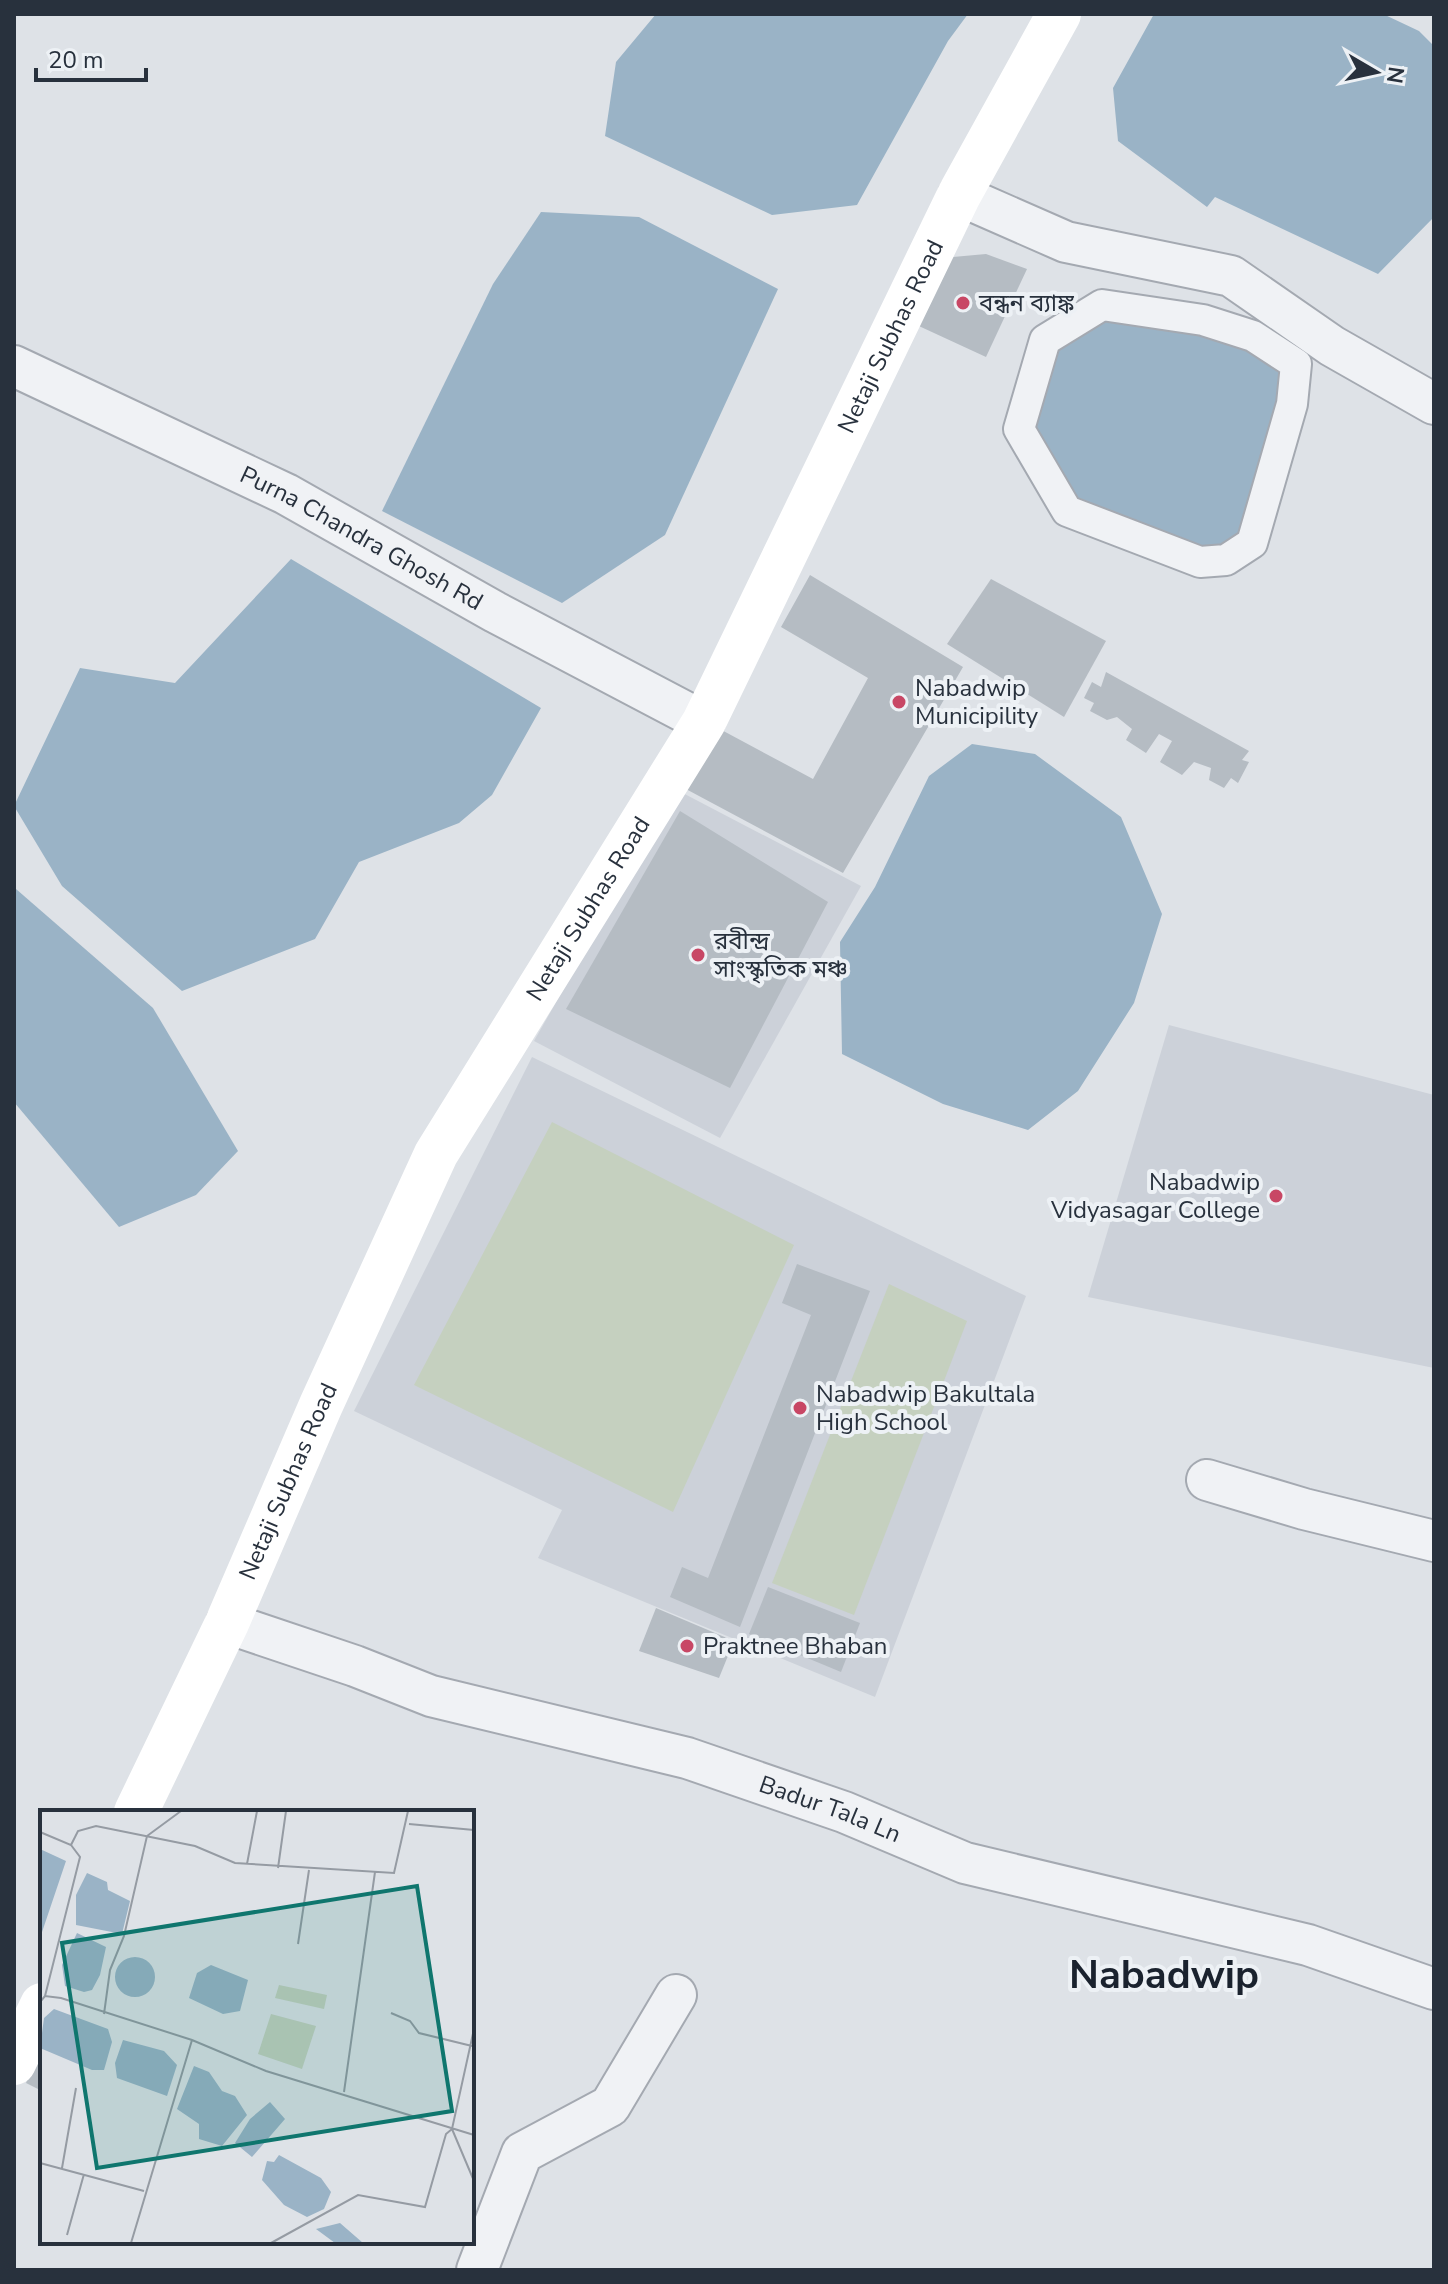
<svg xmlns="http://www.w3.org/2000/svg" width="1448" height="2284" font-family="'Nunito Sans','Noto Sans Bengali',sans-serif">
	<style>
		.built { fill: #ccd1d9 }
		.green { fill: #c5d0bf }
		.water { fill: #9ab3c6 }
		.building { fill: #b5bcc3 }
		.lines { fill: none; stroke-linecap: round; stroke-linejoin: round }
		.pedestrian-casing { stroke: #a4a9b1; stroke-width: 34 }
		.minor-casing { stroke: #a4a9b1; stroke-width: 44 }
		.pedestrian { stroke: #f0f2f5; stroke-width: 30 }
		.minor { stroke: #f0f2f5; stroke-width: 40 }
		.secondary { stroke: #fff; stroke-width: 44 }
		.poi-dot { fill: #c84765; stroke: #edf1f5; stroke-width: 3 }
		.labels { text-anchor: middle; dominant-baseline: central; stroke-width: 8; stroke-linejoin: round; paint-order: stroke }
		.poi-label { font-size: 24px; fill: #28313d; stroke: #edf1f5; text-anchor: start }
		.street-label { font-size: 24px; fill: #28313d; stroke: #edf1f5 }
		.town-label { font-size: 40px; font-weight: bold; fill: #1a222e; stroke: #edf1f5 }
		.inset-road { fill: none; stroke: #959ba3; stroke-width: 2 }
		.view { fill: #0f766e; fill-opacity: 0.15; stroke: #0f766e; stroke-width: 4 }
		.inset-edge { fill: none; stroke: #28313d; stroke-width: 4 }
	</style>
	<rect width="100%" height="100%" fill="#dee2e7"/>
	<g class="built">
		<polygon points="677,790 861,886 720,1138 534,1041"/>
		<polygon points="1169,1025 1434,1095 1434,1368 1088,1297"/>
		<polygon points="532,1057 1026,1296 875,1697 538,1558 562,1510 354,1411"/>
	</g>
	<g class="green">
		<polygon points="552,1122 794,1245 673,1512 414,1385"/>
		<polygon points="889,1284 967,1321 854,1615 772,1583"/>
	</g>
	<g class="water">
		<polygon points="656,14 968,14 948,41 857,205 772,215 605,136 616,62"/>
		<polygon points="1154,14 1383,14 1419,31 1434,46 1434,217 1378,274 1215,197 1207,207 1118,141 1113,88"/>
		<polygon points="541,212 639,217 778,289 665,535 562,603 382,511 493,284"/>
		<polygon points="1102,305 1296,364 1252,543 1226,560 1067,511 1019,429 1045,340"/>
		<polygon points="291,559 541,708 492,795 459,823 359,862 315,939 182,991 62,886 14,806 80,668 175,683"/>
		<polygon points="972,744 1035,754 1121,817 1162,914 1134,1003 1078,1091 1028,1130 943,1104 842,1054 840,942 875,887 929,776"/>
		<polygon points="16,889 153,1008 238,1151 196,1195 119,1227 14,1102"/>
	</g>
	<g class="building">
		<polygon points="986,254 1027,269 986,357 908,321 953,257"/>
		<polygon points="810,575 963,667 843,873 684,788 716,727 813,779 868,678 781,627"/>
		<polygon points="991,579 1106,641 1064,717 947,644"/>
		<polygon points="1106,672 1249,751 1242,760 1249,762 1238,783 1231,778 1224,788 1209,780 1211,768 1194,762 1182,775 1160,762 1172,741 1159,734 1146,753 1126,740 1132,729 1117,717 1107,720 1090,711 1094,703 1084,698 1092,682 1101,687"/>
		<polygon points="680,811 828,902 730,1088 566,1009"/>
		<polygon points="797,1264 870,1291 740,1627 670,1597 682,1567 708,1578 811,1315 782,1303"/>
		<polygon points="768,1587 860,1623 841,1672 749,1634"/>
		<polygon points="656,1608 734,1641 719,1678 639,1651"/>
		<polygon points="38,2055 42,2057 42,2091 26,2083"/>
	</g>
	<g class="lines">
		<defs>
			<polygon id="pedestrian" points="1102,305 1203,320 1253,336 1296,364 1292,404 1252,543 1226,560 1200,562 1067,511 1019,429 1045,340"/>
			<g id="minor">
				<polyline points="959,195 1066,242 1231,276 1332,346 1434,404"/>
				<path id="s1" d="M14,366l272,128 209,118 209,110"/>
				<polyline points="1207,1480 1304,1509 1434,1541"/>
				<path id="s2" d="M227,1623l128,43 76,30 256,62 157,54 121,51 343,82 126,44"/>
				<polyline points="477,2270 522,2153 610,2106 676,1995"/>
			</g>
		</defs>
		<use href="#pedestrian" class="pedestrian-casing"/>
		<use href="#minor" class="minor-casing"/>
		<use href="#pedestrian" class="pedestrian"/>
		<use href="#minor" class="minor"/>
		<g class="secondary">
			<path id="s3" d="M136,1812l91,-189 94,-218 115,-251 268,-432 255,-527 100,-181"/>
			<polyline points="14,2063 42,2005"/>
		</g>
	</g>
	<g class="poi-dot">
		<circle cx="963" cy="303" r="8"/>
		<circle cx="899" cy="702" r="8"/>
		<circle cx="698" cy="955" r="8"/>
		<circle cx="1276" cy="1196" r="8"/>
		<circle cx="800" cy="1408" r="8"/>
		<circle cx="687" cy="1646" r="8"/>
	</g>
	<g class="labels">
		<g class="poi-label">
			<text x="979" y="303">বন্ধন ব্যাঙ্ক</text>
			<text x="915" y="688">Nabadwip<tspan x="915" dy="28">Municipility</tspan></text>
			<text x="714" y="941">রবীন্দ্র<tspan x="714" dy="28">সাংস্কৃতিক মঞ্চ</tspan></text>
			<text x="1260" y="1182" text-anchor="end">Nabadwip<tspan x="1260" dy="28">Vidyasagar College</tspan></text>
			<text x="816" y="1394">Nabadwip Bakultala<tspan x="816" dy="28">High School</tspan></text>
			<text x="703" y="1646">Praktnee Bhaban</text>
		</g>
		<g class="street-label">
			<text stroke="none"><textPath href="#s3" startOffset="1660">Netaji Subhas Road</textPath></text>
			<text stroke="none"><textPath href="#s1" startOffset="388">Purna Chandra Ghosh Rd</textPath></text>
			<text stroke="none"><textPath href="#s3" startOffset="1012">Netaji Subhas Road</textPath></text>
			<text stroke="none"><textPath href="#s3" startOffset="364">Netaji Subhas Road</textPath></text>
			<text stroke="none"><textPath href="#s2" startOffset="632">Badur Tala Ln</textPath></text>
		</g>
		<g class="town-label">
			<text x="1164" y="1975">Nabadwip</text>
		</g>
	</g>
	<g transform="translate(40 1810)">
		<rect width="434" height="434" fill="#dee2e7"/>
		<path d="M239,175l48,10 -3,14 -49,-11zM231,204l45,12 -14,43 -44,-15z" fill="#c5d0bf"/>
		<path d="M0,39l26,12 -26,77zM47,63l20,9 1,8 22,11 -8,33 -46,-9v-30zM37,123l29,14 -6,28 -8,15 -8,2 -19,-6 -3,-21zM75 167a20 20 0 1 1 40 0a20 20 0 1 1-40 0ZM171,155l37,15 -8,31 -17,3 -34,-16 8,-25zM14,199l54,20 4,13 -8,28h-12l-52,-22 4,-30zM83,230l41,11 13,14 -10,31 -50,-18 -2,-15zM154,256l15,6 13,19 13,5 12,19 -25,31 -23,-7v-15l-22,-15zM230,292l15,17 -33,38 -17,-14 15,-24zM239,345l42,23 10,14 -7,17 -17,8 -23,-12 -22,-25 5,-19 7,1zM300,413l23,20h-28l-19,-14z" fill="#9ab3c6"/>
		<path class="inset-road" d="M369,14l65,6M0,22l31,13 9,12 -35,139M31,35l7,-14 18,-5 99,20 40,17 159,10 14,-62M207,54l10,-53M238,58l8,-57M258,134l11,-74M0,192l5,-6 16,2 131,42 74,31 208,64M351,203l19,8 9,12 53,13M64,204l6,-44 14,-34 23,-100 34,-25M304,282l31,-220M412,319l22,52M0,353l104,28M22,358l14,-80M27,425l17,-61M91,433l61,-203M231,433l87,-48 67,12 21,-73 6,-5 22,-100"/>
		<path class="view" d="M377,76l35,225 -355,57 -35,-225z"/>
		<rect width="434" height="434" class="inset-edge"/>
	</g>
	<rect width="1448" height="2284" fill="none" stroke="#28313d" stroke-width="32"/>
	<g transform="translate(1376 72) rotate(99)" stroke="#edf1f5" stroke-width="6" paint-order="stroke">
	<path d="M0-6L14 30L0 20L-14 30Z" fill="#28313d"/>
	<text y="-12" font-size="22" font-weight="bold" text-anchor="middle" fill="#28313d">N</text>
	</g>
	<path d="M36 68v12h110v-12" fill="none" stroke="#28313d" stroke-width="4"/>
	<text x="48" y="68" font-size="24" fill="#28313d" stroke="#edf1f5" stroke-width="6" paint-order="stroke">20 m</text>
</svg>
